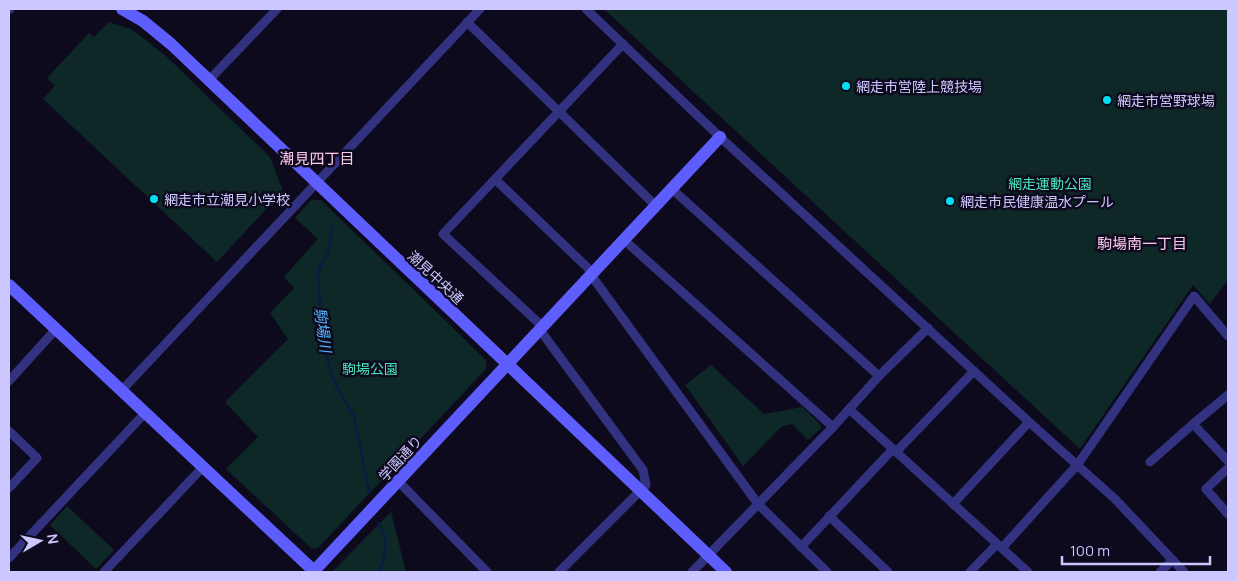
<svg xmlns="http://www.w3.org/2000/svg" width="1237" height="581" font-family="Manrope,'Noto Sans JP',sans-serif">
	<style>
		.green { fill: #0d2826 }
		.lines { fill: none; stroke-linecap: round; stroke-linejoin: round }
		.stream { stroke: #081d3f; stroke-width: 3 }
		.street { stroke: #333280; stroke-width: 9 }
		.secondary { stroke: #5e5eff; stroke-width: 12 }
		.poi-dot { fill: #00dff2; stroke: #0d0a1e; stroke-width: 2 }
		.labels { text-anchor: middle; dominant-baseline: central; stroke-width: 5; stroke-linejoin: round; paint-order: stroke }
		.poi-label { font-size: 14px; fill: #ccc7ff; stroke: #0d0a1e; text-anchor: start }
		.park-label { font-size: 14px; fill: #4ce6bc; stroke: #0d0a1e }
		.street-label { font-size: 14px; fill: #ccc7ff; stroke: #0d0a1e }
		.neighbourhood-label { font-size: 15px; fill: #ffc9ed; stroke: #0d0a1e }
		.water-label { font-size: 15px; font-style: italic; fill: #55b4ff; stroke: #0d0a1e }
	</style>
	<rect width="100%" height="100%" fill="#0d0a1e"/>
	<g class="green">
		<polygon points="604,9 1224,9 1228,12 1228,280 1210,304 1193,285 1080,449"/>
		<polygon points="109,22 133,30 166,56 270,157 283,191 217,262 43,99 55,86 47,78 89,33 94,37"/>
		<polygon points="311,200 321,200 486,360 486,369 318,548 311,548 226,469 258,437 225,402 288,339 270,313 294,288 284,277 318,239 295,218"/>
		<polygon points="711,365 764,414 802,407 820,424 821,428 808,440 792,424 782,426 743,466 685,385"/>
		<polygon points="67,506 114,550 96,569 50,525"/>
		<polygon points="391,512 406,572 332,572"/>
	</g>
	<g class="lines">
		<g class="stream">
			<polyline points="333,225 329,249 318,271 320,315 324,348 335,384 354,417 369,491"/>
			<path d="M378,523c12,19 8,28 1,49"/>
		</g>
		<g class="street">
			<polyline points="9,9 10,9"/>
			<polyline points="586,9 720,137 1028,421 1115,499 1184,572"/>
			<polyline points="467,22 656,206"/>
			<polyline points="209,80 277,9"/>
			<polyline points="496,180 593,273"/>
			<polyline points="672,189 879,376"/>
			<polyline points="624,240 833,427"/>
			<polyline points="591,275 758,504 827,572"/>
			<polyline points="543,327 443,234 623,44"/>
			<polyline points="540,330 643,470 646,485 559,572"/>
			<polyline points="9,381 56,329"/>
			<polyline points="122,390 480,9"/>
			<polyline points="1228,395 1193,424 1228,461"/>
			<polyline points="849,409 1028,572"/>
			<polyline points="9,431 37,458 9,488"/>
			<polyline points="896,452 974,371"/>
			<polyline points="1150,462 1193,424"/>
			<polyline points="1228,468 1206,489 1228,514"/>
			<polyline points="398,481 487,572"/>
			<polyline points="953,504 1029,422"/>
			<polyline points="829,516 888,572"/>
			<polyline points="801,547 893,449"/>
			<polyline points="1002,548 1078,464 1194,296 1228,336"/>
			<polyline points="9,558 146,412"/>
			<polyline points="104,572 203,467"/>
			<polyline points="692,572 833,427 879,376 928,328"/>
			<polyline points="970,572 997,544"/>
			<polyline points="1160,572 1173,560"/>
		</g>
		<g class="secondary">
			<polyline points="122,9 143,21 171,44 726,572"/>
			<polyline points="9,285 314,571"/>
			<polyline points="313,572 720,137"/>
		</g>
	</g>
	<g class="poi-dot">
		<circle cx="846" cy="86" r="5"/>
		<circle cx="1107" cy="100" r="5"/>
		<circle cx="154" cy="199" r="5"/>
		<circle cx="950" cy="201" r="5"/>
	</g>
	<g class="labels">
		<g class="poi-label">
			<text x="856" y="86">網走市営陸上競技場</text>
			<text x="1117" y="100">網走市営野球場</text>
			<text x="164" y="199">網走市立潮見小学校</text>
			<text x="960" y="201">網走市民健康温水プール</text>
		</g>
		<g class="park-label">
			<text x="1050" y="183">網走運動公園</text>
			<text x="370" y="368">駒場公園</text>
		</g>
		<g class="street-label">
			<text transform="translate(436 277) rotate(43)">潮見中央通</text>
			<text transform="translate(400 458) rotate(-47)">学園通り</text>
		</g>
		<g class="neighbourhood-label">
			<text x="317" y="158">潮見四丁目</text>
			<text x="1142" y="243">駒場南一丁目</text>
		</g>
		<g class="water-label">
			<text transform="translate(323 330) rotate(82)">駒場川</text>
		</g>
	</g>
	<rect width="1237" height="581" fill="none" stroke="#ccc7ff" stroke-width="20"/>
	<g transform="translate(40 541) rotate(81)" stroke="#0d0a1e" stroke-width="4" paint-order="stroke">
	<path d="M0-4L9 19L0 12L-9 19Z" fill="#ccc7ff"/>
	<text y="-8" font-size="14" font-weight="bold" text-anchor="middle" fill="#ccc7ff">N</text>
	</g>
	<path d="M1062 556v8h148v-8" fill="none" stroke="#ccc7ff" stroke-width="2.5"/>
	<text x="1070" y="556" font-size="15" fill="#ccc7ff" stroke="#0d0a1e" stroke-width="4" paint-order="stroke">100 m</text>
</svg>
